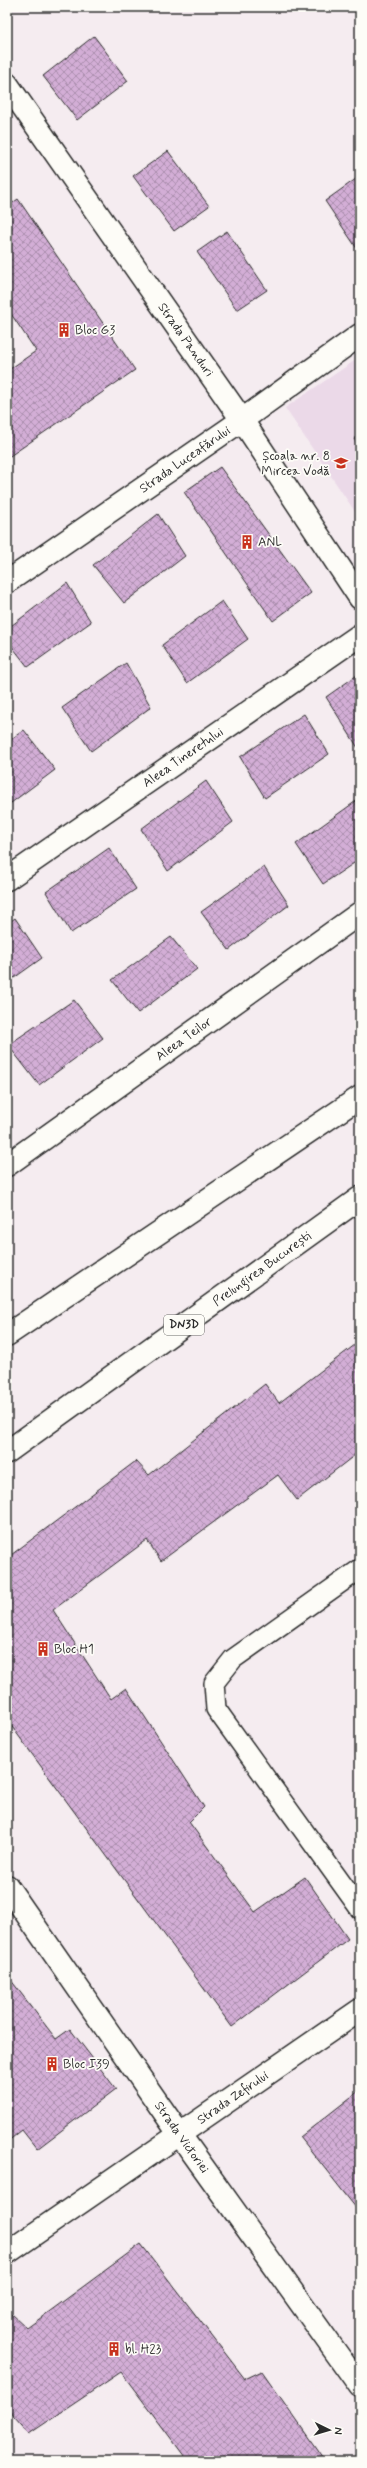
<svg xmlns="http://www.w3.org/2000/svg" width="367" height="2468" font-family="Mynerve,sans-serif">
	<style>
		.built { fill: #ebd9e8 }
		.building { fill: url(#building-cross-hatch); stroke: #2b2b2b }
		.lines { fill: none; stroke-linecap: round; stroke-linejoin: round }
		.lane-casing { stroke: #2b2b2b; stroke-width: 22 }
		.street-casing { stroke: #2b2b2b; stroke-width: 25 }
		.primary-casing { stroke: #2b2b2b; stroke-width: 25 }
		.lane { stroke: #fdfcf7; stroke-width: 19 }
		.street { stroke: #fdfcf7; stroke-width: 22 }
		.primary { stroke: #fdfcf7; stroke-width: 22 }
		.labels { text-anchor: middle; dominant-baseline: central; stroke-width: 3.5; stroke-linejoin: round; paint-order: stroke }
		.shield { fill: #fdfcf7; stroke: #6a6a68; stroke-width: 1 }
		.shield-label { font-size: 12px; font-weight: bold; fill: #2b2b2b }
		.poi-label { font-size: 13px; fill: #2b2b2b; stroke: #fdfcf7; text-anchor: start }
		.street-label { font-size: 13px; fill: #2b2b2b; stroke: #fdfcf7 }
	</style>
	<defs>
		<pattern id="building-cross-hatch" width="8" height="8" patternUnits="userSpaceOnUse"><rect width="8" height="8" fill="#d3aed6"/><path d="M0 0l8 8M0 8l8-8" fill="none" stroke="#ab8eae"/></pattern>
	</defs>
	<rect width="100%" height="100%" fill="#f5ecf0"/>
	<filter id="ink" filterUnits="userSpaceOnUse"><feTurbulence type="fractalNoise" baseFrequency=".025" numOctaves="2"/><feDisplacementMap in="SourceGraphic" scale="8" xChannelSelector="R" yChannelSelector="G"/><feConvolveMatrix kernelMatrix="1 2 1 2 8 2 1 2 1" color-interpolation-filters="sRGB"/></filter>
	<g filter="url(#ink)">
		<polygon class="built" points="360,357 360,519 285,408"/>
		<g class="building">
			<polygon points="94,36 128,81 77,120 43,76"/>
			<polygon points="168,151 209,206 174,231 133,176"/>
			<polygon points="360,176 360,253 325,201"/>
			<polygon points="18,199 135,370 7,458 7,371 36,351 7,308 7,207"/>
			<polygon points="227,231 267,290 237,310 197,252"/>
			<polygon points="360,435 360,448 354,439"/>
			<polygon points="220,467 311,593 273,621 184,492"/>
			<polygon points="158,514 185,556 124,603 93,565"/>
			<polygon points="67,583 91,622 28,667 7,640 7,629"/>
			<polygon points="222,601 248,639 187,683 162,645"/>
			<polygon points="126,663 151,707 91,751 62,708"/>
			<polygon points="360,673 360,751 326,697"/>
			<polygon points="304,714 329,754 265,798 240,757"/>
			<polygon points="24,730 55,770 7,806 7,742"/>
			<polygon points="206,781 233,822 168,871 141,829"/>
			<polygon points="359,799 360,859 323,884 296,844"/>
			<polygon points="109,848 136,889 71,933 46,892"/>
			<polygon points="264,867 289,905 229,950 201,912"/>
			<polygon points="15,918 42,958 7,983 7,924"/>
			<polygon points="171,937 197,969 138,1013 112,980"/>
			<polygon points="74,1000 103,1038 39,1085 8,1045"/>
			<polygon points="360,1341 360,1451 297,1500 278,1475 161,1561 147,1540 53,1610 111,1699 126,1688 204,1807 189,1822 255,1912 305,1877 348,1939 232,2027 7,1720 7,1558 136,1461 149,1475 265,1384 279,1403"/>
			<polygon points="7,1975 56,2039 70,2029 116,2089 37,2149 22,2130 7,2142"/>
			<polygon points="360,2090 360,2213 300,2137"/>
			<polygon points="141,2244 245,2379 262,2371 325,2461 211,2461 208,2456 203,2461 188,2461 121,2372 29,2434 7,2409 7,2318 12,2314 27,2328"/>
		</g>
		<g class="lines">
			<defs>
				<polyline id="lane" points="360,1569 233,1659 214,1683 216,1709 360,1909"/>
				<g id="street">
					<path id="s1" d="M7,84l235,336 118,178"/>
					<path id="s2" d="M7,582l235,-162 118,-85"/>
					<path id="s3" d="M7,879l353,-244"/>
					<path id="s4" d="M7,1165l353,-252"/>
					<path id="s5" d="M7,1886l173,249 180,251"/>
					<path id="s6" d="M7,2253l353,-243"/>
				</g>
				<g id="primary">
					<polyline points="7,1335 360,1097"/>
					<path id="s7" d="M7,1452l353,-254"/>
				</g>
			</defs>
			<use href="#lane" class="lane-casing"/>
			<use href="#street" class="street-casing"/>
			<use href="#primary" class="primary-casing"/>
			<use href="#lane" class="lane"/>
			<use href="#street" class="street"/>
			<use href="#primary" class="primary"/>
		</g>
	</g>
	<defs>
		<symbol id="building-bare" viewBox="-9 -9 18 18"><path d="M-4-6H4V6H1V3H-1V6H-4ZM-2.5-4.3h1.7v1.8h-1.7ZM.8-4.3h1.7v1.8H.8ZM-2.5-1h1.7V.8h-1.7ZM.8-1h1.7V.8H.8Z" fill="#c8321e" stroke="#fdfcf7" stroke-width="2.5" paint-order="stroke"/></symbol>
		<symbol id="school-bare" viewBox="-9 -9 18 18"><path d="M0-5L7-2L0 1L-7-2ZM-4 1L0 2.5L4 1V4Q0 6-4 4Z" fill="#c8321e" stroke="#fdfcf7" stroke-width="2.5" paint-order="stroke"/></symbol>
	</defs>
	<g fill-rule="evenodd">
		<use href="#building-bare" x="54" y="320" width="20" height="20"/>
		<use href="#school-bare" x="331" y="453" width="20" height="20"/>
		<use href="#building-bare" x="237" y="532" width="20" height="20"/>
		<use href="#building-bare" x="33" y="1639" width="20" height="20"/>
		<use href="#building-bare" x="42" y="2054" width="20" height="20"/>
		<use href="#building-bare" x="104" y="2339" width="20" height="20"/>
	</g>
	<g class="labels">
		<rect class="shield" x="164" y="1315" width="40" height="20" rx="3"/>
		<g class="shield-label">
			<text x="184" y="1325">DN3D</text>
		</g>
		<g class="poi-label">
			<text x="75" y="330">Bloc G3</text>
			<text x="330" y="456" text-anchor="end">Școala nr. 8<tspan x="330" dy="15">Mircea Vodă</tspan></text>
			<text x="258" y="542">ANL</text>
			<text x="54" y="1649">Bloc H1</text>
			<text x="63" y="2064">Bloc I39</text>
			<text x="125" y="2349">bl. H23</text>
		</g>
		<g class="street-label">
			<text stroke="none"><textPath href="#s1" startOffset="312">Strada Panduri</textPath></text>
			<text stroke="none"><textPath href="#s2" startOffset="216">Strada Luceafărului</textPath></text>
			<text stroke="none"><textPath href="#s3" startOffset="214">Aleea Tineretului</textPath></text>
			<text stroke="none"><textPath href="#s4" startOffset="217">Aleea Teilor</textPath></text>
			<text stroke="none"><textPath href="#s7" startOffset="314">Prelungirea București</textPath></text>
			<text stroke="none"><textPath href="#s6" startOffset="274">Strada Zefirului</textPath></text>
			<text stroke="none"><textPath href="#s5" startOffset="306">Strada Victoriei</textPath></text>
		</g>
	</g>
	<rect width="367" height="2468" fill="none" stroke="#fdfcf7" stroke-width="24"/>
	<rect x="12" y="12" width="343" height="2444" fill="none" stroke="#2b2b2b" stroke-width="1.5" filter="url(#ink)"/>
	<g transform="translate(329 2430) rotate(95)" stroke="#fdfcf7" stroke-width="3" paint-order="stroke">
	<path d="M0-3L7 15L0 10L-7 15Z" fill="#2b2b2b"/>
	<text y="-6" font-size="11" font-weight="bold" text-anchor="middle" fill="#2b2b2b">N</text>
	</g>
</svg>
